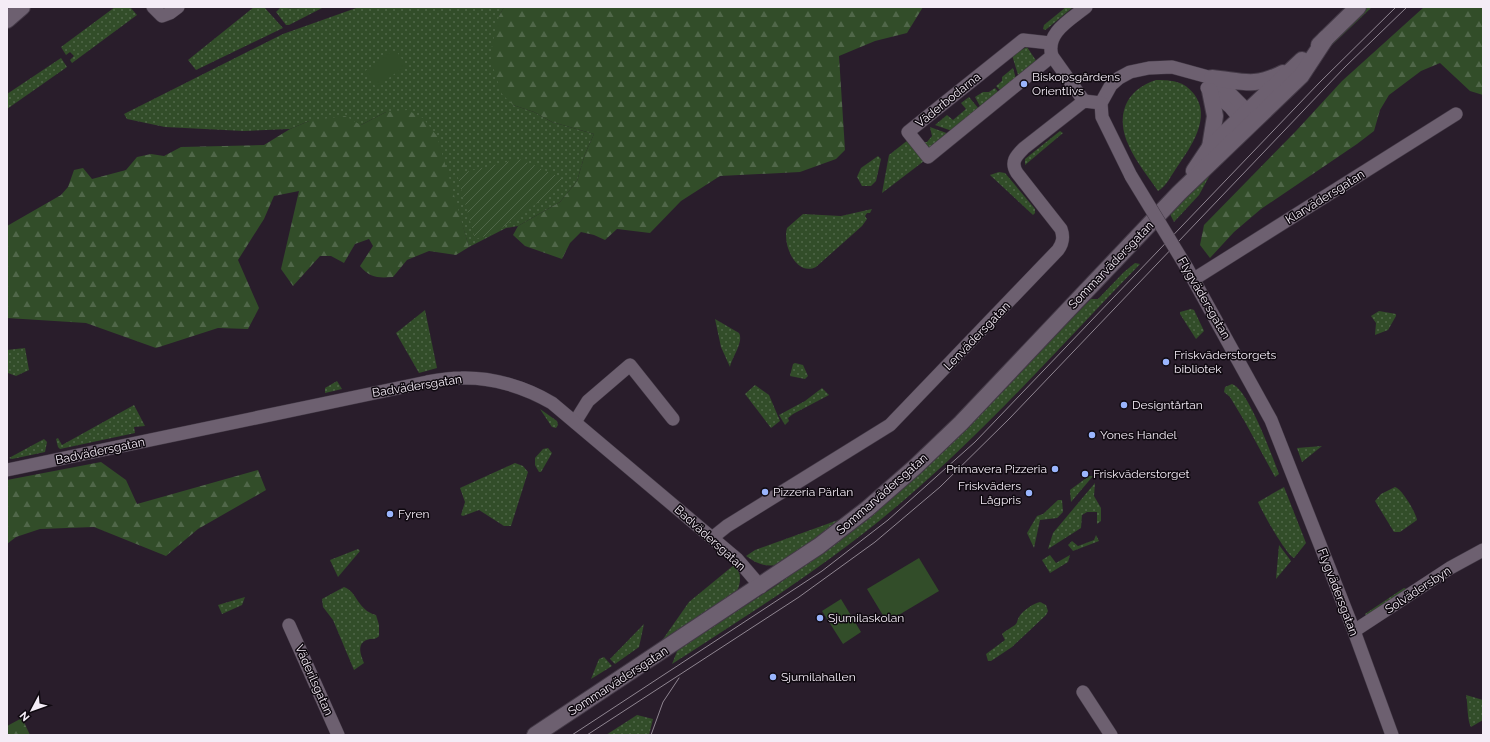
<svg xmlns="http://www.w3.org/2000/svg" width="1490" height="742" font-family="Raleway,sans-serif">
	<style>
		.grass { fill: url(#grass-dots) }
		.forest { fill: url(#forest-firs) }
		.garden { fill: url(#garden-furrows) }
		.pitch { fill: #324d29 }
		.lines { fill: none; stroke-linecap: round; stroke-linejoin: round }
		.minor-casing { stroke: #433946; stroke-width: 14 }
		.tertiary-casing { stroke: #433946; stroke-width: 18 }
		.minor { stroke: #6d6070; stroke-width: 13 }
		.tertiary { stroke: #6d6070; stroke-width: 16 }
		.tram { stroke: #8f8591; stroke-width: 1 }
		.minor-bridge-casing { stroke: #433946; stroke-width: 14; stroke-linecap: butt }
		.minor-bridge { stroke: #6d6070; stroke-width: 13 }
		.poi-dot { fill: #9ab5fd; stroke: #0f0910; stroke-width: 1.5 }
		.labels { text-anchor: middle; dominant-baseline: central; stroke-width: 3; stroke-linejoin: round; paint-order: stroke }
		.poi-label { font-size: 12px; fill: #f4ecf6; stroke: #0f0910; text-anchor: start }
		.street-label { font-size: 12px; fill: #f4ecf6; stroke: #0f0910 }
	</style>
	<defs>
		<pattern id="grass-dots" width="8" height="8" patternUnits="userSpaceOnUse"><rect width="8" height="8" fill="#324d29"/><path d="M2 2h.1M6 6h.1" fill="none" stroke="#506749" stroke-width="1.8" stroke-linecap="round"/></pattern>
		<pattern id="forest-firs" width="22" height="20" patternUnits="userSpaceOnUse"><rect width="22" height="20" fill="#324d29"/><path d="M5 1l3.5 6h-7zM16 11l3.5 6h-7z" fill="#506749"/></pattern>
		<pattern id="garden-furrows" width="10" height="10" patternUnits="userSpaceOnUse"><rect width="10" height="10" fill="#324d29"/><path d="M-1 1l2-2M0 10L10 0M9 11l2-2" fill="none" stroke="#506749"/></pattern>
	</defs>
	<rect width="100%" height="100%" fill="#291d2b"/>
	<g class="grass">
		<polygon points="115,7 130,7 137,15 72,63 70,60 74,56 70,52 66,55 61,47"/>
		<polygon points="254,7 264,7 283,28 196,70 188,60"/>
		<path d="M281,7c8,3 32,0 43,0l-35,18h-3l-10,-13z"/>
		<polygon points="359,7 504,7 499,16 513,105 534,112 552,122 594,134 585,154 577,181 560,202 518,226 506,228 469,247 447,175 439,145 386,112 361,125 309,121 290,129 244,131 165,127 127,119 124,114 283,34"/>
		<polygon points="1066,7 1073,7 1048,28 1045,30 1043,29 1044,25"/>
		<polygon points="1368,7 1372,7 1327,50 1331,46"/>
		<polygon points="1027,47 1037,62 1019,78 1012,55"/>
		<polygon points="61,58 67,67 7,109 7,94"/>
		<polygon points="1013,68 1016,79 1001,91 996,86 1002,81 1002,77"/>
		<path d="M1156,80c16,0 28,1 38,14 18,23 -3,53 -17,73 -5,7 -11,20 -19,24 -10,-15 -22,-29 -29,-45 -14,-30 -4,-56 27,-66z"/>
		<polygon points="995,88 999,93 981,108 975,97 983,92 989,92"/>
		<polygon points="969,97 979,109 952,131 935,125 947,115 953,120 966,109 961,103"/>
		<polygon points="930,127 949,134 930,151 921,141 919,135 923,142 927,142 932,136"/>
		<polygon points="1060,131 1063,133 1025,165 1025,159"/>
		<polygon points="908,140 924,161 882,193 889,155"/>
		<polygon points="878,156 881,159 876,181 871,186 862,186 857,177 861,168"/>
		<polygon points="999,172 1005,173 1035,209 1035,213 1033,215 990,175"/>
		<polygon points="1211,173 1199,195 1174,222 1170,214"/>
		<path d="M872,209l-2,4h-3l-2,3 2,3 -5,7 -46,41c-20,10 -34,-23 -29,-39l16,-14 38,2z"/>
		<path d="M1135,263l5,1c-78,80 -152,165 -237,237 -72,62 -152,112 -231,163l6,-15 99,-64 80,-59 187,-179 47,-48h7l26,-27z"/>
		<polygon points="1191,309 1194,310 1204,331 1196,339 1180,314 1180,312"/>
		<polygon points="425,310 437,368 419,373 396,333"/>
		<polygon points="1379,311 1396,314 1396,316 1388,330 1375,335 1376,323 1371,316"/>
		<path d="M715,319l24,14c5,9 -7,24 -9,34l-9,-20z"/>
		<polygon points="25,348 29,370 16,376 8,373 7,350"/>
		<polygon points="795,363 803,365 808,376 805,379 790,376 793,364"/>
		<polygon points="337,381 342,389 325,393 325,388"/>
		<path d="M1232,384c16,5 40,72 47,90l-4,3 -30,-55 -15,-25 -6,-5 1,-5z"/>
		<polygon points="755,385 769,395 780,421 771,428 745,394"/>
		<polygon points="822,388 829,395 793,414 788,418 789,421 785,425 779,415 805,401"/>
		<polygon points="134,405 145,426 134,427 135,433 60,449 58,447 56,439 58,438 62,445"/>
		<polygon points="540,409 557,421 558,425 556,428 552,427"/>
		<polygon points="44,439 47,442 45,452 12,459 9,458"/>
		<polygon points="1322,446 1302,462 1297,448"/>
		<polygon points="548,448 552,453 541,472 539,472 535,465 535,458 543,449"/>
		<polygon points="515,463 523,466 528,472 511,526 504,526 479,510 463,516 461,515 465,502 460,488"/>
		<polygon points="1089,476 1093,476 1071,502 1070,490"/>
		<polygon points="1095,483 1094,496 1101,508 1101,521 1097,524 1097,512 1087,512 1082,515 1081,528 1048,549 1053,533"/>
		<path d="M1284,487l22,56 -12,15c-7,-2 -32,-46 -36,-56z"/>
		<path d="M1395,487c7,2 21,26 22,33l-17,12h-6l-19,-31 6,-7z"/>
		<polygon points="1058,500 1062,500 1063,512 1057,518 1040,520 1034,548 1027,533 1037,516 1043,514"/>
		<path d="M841,519l-61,45c-13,4 -23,0 -34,-8l9,-6z"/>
		<polygon points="1096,535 1099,541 1073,551 1068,545 1072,541 1078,546 1094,540"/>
		<polygon points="1279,545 1291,561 1276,579"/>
		<polygon points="358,549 360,551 338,577 330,560"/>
		<polygon points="1050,555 1056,563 1070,555 1068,562 1050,573 1042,560"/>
		<path d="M734,565c8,8 7,17 3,26l-76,51 28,-40z"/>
		<path d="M344,587c13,4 13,23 32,28l3,10v11c-3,3 -5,3 -9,3 -15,3 -9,16 -6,24l-10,7 -21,-50 -10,-13 -1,-8z"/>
		<polygon points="1404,588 1407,589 1368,618 1365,614"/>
		<polygon points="245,597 242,605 222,614 218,605"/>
		<path d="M1040,602l6,3 2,6 -2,4 -34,32 -21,14h-3l-2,-7 19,-14 -3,-6c4,-4 9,-6 13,-9 3,-3 2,-5 4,-8 3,-6 15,-14 21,-15z"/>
		<polygon points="644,624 639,647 615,664 610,659"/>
		<polygon points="604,657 612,666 591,679 599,659"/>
		<path d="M1466,695l17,5v20l-12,7c-4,-6 -3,-23 -5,-32z"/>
		<polygon points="637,715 653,719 649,735 606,735"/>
	</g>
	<g class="forest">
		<polygon points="504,7 923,7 907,33 875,41 839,56 845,150 836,159 800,172 720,176 681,201 650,233 617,229 605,240 594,235 581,232 570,243 562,259 525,246 513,235 518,226 560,202 577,181 585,154 594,134 552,122 534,112 513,105 502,94 492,64 491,50 499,16"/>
		<polygon points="1424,7 1483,7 1483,95 1470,91 1440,63 1421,71 1389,95 1380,110 1374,131 1357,144 1261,209 1234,232 1210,258 1200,245 1204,225 1296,131 1342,81"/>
		<path d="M407,110l16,8 14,18 32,111 -13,8 -27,-4 -22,9 -14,17c-15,1 -23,1 -33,-11l13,-20 -4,-7 -14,5 -11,19 -13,-7h-11l-27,30 -12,-17 18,-78 -25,5 -10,23 -26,41 21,48 -11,21 -30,-1 -62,20 -70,-25 -79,-5v-92l54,-31 7,-8 6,-17 9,-2 9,11 34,-9 11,-13 14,-3 13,2 17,-9 83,-2 26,-16 19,-8 36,-5 16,9 25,-13z"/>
		<polygon points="101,462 126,480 137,504 258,470 266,490 198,529 166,556 94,527 40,529 16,537 7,544 7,480"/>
		<polygon points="22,718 30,735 7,735 7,726"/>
	</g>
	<polygon class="garden" points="519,159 562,178 557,189 493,234 475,239 457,174"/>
	<g class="pitch">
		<polygon points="391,52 397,52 404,62 404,67 376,87 365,74 365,71"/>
		<polygon points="919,558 939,591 887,622 867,589"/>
		<polygon points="841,599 861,632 843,644 822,611"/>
	</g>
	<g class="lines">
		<defs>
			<g id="minor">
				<polyline points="153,7 162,16 170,13 178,7"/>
				<polyline points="1050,43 1023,40 908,132 928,157 1052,56"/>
				<polyline points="1207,88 1230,107 1246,126"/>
				<path d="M1084,101l-32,-45c-7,-23 18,-36 34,-49"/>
				<polyline points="1131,176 1102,117 1101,103 1111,85 1119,78 1130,72 1149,68 1172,67 1212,78 1224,87 1254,117"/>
				<polyline points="1187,268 1271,420 1354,631 1392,735"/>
				<polyline points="1194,279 1456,114"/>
				<polyline points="575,422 588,401 630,365 673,419"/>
				<path d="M7,470l420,-88c11,-2 23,-4 34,-4 31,-1 64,9 91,25l185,156 24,28"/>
				<path d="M712,538l15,-12 163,-101 168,-175c5,-7 6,-13 3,-21l-44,-56c-7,-11 -1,-17 7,-25l60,-47 17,2"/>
				<polyline points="289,625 338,735"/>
				<polyline points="1354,631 1450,568 1483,550"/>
				<polyline points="1083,692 1111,735"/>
			</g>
			<g id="tertiary">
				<polyline points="7,20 22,7"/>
				<polyline points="1319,45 1358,7"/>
				<path d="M1212,78c30,3 42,10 71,-5"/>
				<polyline points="1210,91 1215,116 1210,147"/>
				<polyline points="1194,171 1210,147 1302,60"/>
				<polyline points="535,735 819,546 867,509 915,467 961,423 1179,193 1301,76 1326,38"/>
			</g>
		</defs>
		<use href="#minor" class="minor-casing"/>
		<use href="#tertiary" class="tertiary-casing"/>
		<use href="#minor" class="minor"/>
		<use href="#tertiary" class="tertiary"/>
		<g class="tram">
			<polyline points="572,735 822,571 888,520 975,442 1319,83 1396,7"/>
			<polyline points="587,735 799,597 875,542 940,487 1010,418 1345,67 1407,7"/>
			<polyline points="651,735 663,702 679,678"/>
		</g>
		<defs>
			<polyline id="minor-bridge" points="1131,176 1187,268"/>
		</defs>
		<use href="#minor-bridge" class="minor-bridge-casing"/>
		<use href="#minor-bridge" class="minor-bridge"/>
	</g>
	<g class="poi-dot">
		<circle cx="1024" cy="84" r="4"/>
		<circle cx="1166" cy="362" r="4"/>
		<circle cx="1124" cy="405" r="4"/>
		<circle cx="1092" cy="435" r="4"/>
		<circle cx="1055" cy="469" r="4"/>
		<circle cx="1085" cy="474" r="4"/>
		<circle cx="765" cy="492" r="4"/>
		<circle cx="1029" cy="493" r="4"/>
		<circle cx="390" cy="514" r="4"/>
		<circle cx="820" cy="618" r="4"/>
		<circle cx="773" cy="677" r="4"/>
	</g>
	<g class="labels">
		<g class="poi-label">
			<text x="1032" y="77">Biskopsgårdens<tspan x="1032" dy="14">Orientlivs</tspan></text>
			<text x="1174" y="355">Friskväderstorgets<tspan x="1174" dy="14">bibliotek</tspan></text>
			<text x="1132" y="405">Designtårtan</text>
			<text x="1100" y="435">Yones Handel</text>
			<text x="1047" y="469" text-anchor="end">Primavera Pizzeria</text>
			<text x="1093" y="474">Friskväderstorget</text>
			<text x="1021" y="486" text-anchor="end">Friskväders<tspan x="1021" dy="14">Lågpris</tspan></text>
			<text x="773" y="492">Pizzeria Pärlan</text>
			<text x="398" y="514">Fyren</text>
			<text x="828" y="618">Sjumilaskolan</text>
			<text x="781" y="677">Sjumilahallen</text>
		</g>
		<g class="street-label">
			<text transform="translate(948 100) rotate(-39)">Väderbodarna</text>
			<text transform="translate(1325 197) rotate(-32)">Klarvädersgatan</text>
			<text transform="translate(1111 265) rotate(-46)">Sommarvädersgatan</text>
			<text transform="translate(1204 298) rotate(60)">Flygvädersgatan</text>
			<text transform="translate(977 336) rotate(-46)">Lenvädersgatan</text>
			<text transform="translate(417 386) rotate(-9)">Badvädersgatan</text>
			<text transform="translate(100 451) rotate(-12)">Badvädersgatan</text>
			<text transform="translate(882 494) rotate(-41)">Sommarvädersgatan</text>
			<text transform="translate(710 538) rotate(42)">Badvädersgatan</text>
			<text transform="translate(1418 590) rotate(-33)">Solvädersbyn</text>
			<text transform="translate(1338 592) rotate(69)">Flygvädersgatan</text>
			<text transform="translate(314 680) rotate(66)">Väderilsgatan</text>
			<text transform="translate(618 681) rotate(-33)">Sommarvädersgatan</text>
		</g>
	</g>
	<rect width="1490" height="742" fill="none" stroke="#f4ecf6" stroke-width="16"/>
	<g transform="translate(32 710) rotate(229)" stroke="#0f0910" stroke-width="3" paint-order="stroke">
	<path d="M0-3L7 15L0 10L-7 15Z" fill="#f4ecf6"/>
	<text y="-6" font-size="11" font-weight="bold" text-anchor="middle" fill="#f4ecf6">N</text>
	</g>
</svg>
